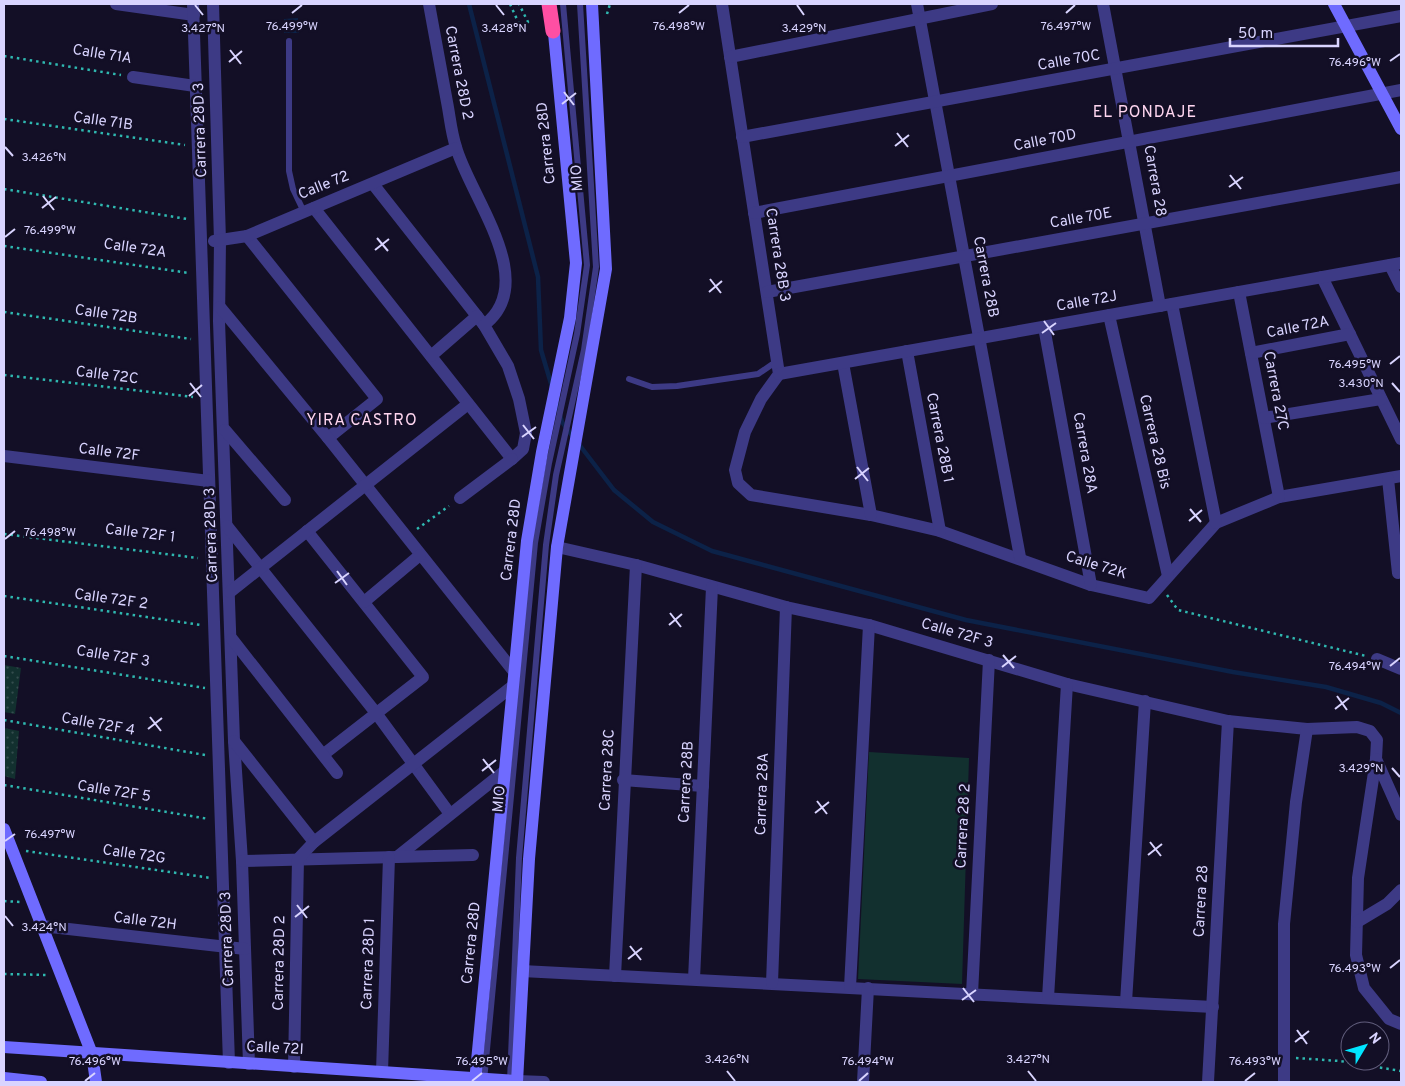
<svg xmlns="http://www.w3.org/2000/svg" width="1405" height="1086" font-family="Overpass,sans-serif">
	<style>
		.park { fill: url(#park-dots) }
		.pitch { fill: #12302f }
		.water { fill: #0c2248 }
		.lines { fill: none; stroke-linecap: round; stroke-linejoin: round }
		.stream { stroke: #0c2248; stroke-width: 4.5 }
		.path { stroke: #2fb8b0; stroke-width: 2.5; stroke-dasharray: 2.5 4; stroke-linecap: butt }
		.lane { stroke: #3d3a85; stroke-width: 6 }
		.street { stroke: #3d3a85; stroke-width: 12 }
		.secondary { stroke: #6f6bff; stroke-width: 12 }
		.highway { stroke: #ff4fa3; stroke-width: 15 }
		.ticks { fill: none; stroke: #d9d4ff; stroke-width: 2 }
		.labels { text-anchor: middle; dominant-baseline: central; stroke-width: 5; stroke-linejoin: round; paint-order: stroke }
		.street-label { font-size: 15px; fill: #d9d4ff; stroke: #130f26 }
		.neighbourhood-label { font-size: 16px; letter-spacing: 1px; fill: #ffd6f0; stroke: #130f26 }
		.ticks-label { font-size: 12px; text-anchor: middle; fill: #d9d4ff; stroke: #130f26; stroke-width: 5; stroke-linejoin: round; paint-order: stroke }
	</style>
	<defs>
		<pattern id="park-dots" width="8" height="8" patternUnits="userSpaceOnUse" patternTransform="scale(1.25)"><rect width="8" height="8" fill="#12302f"/><path d="M2 2h.1M6 6h.1" fill="none" stroke="#344d4e" stroke-width="1.8" stroke-linecap="round"/></pattern>
	</defs>
	<rect width="100%" height="100%" fill="#130f26"/>
	<g class="park">
		<polygon points="4,665 21,668 15,714 4,712"/>
		<polygon points="4,728 19,731 15,779 4,776"/>
	</g>
	<polygon class="pitch" points="869,752 969,758 962,984 858,979"/>
	<polygon class="water" points="298,18 299,33 284,33 284,19"/>
	<g class="lines">
		<g class="stream">
			<polyline points="469,4 538,277 541,350 552,387"/>
			<polyline points="556,402 562,422 573,437"/>
			<polyline points="578,443 614,490 653,522 712,551 966,620 1233,672 1326,687 1381,703 1401,713"/>
		</g>
		<g class="path">
			<polyline points="510,4 520,26 528,22 519,4"/>
			<polyline points="607,14 610,4"/>
			<polyline points="4,56 121,75"/>
			<polyline points="4,119 185,145"/>
			<polyline points="4,189 187,219"/>
			<polyline points="4,246 189,273"/>
			<polyline points="4,312 191,339"/>
			<polyline points="4,375 193,397"/>
			<polyline points="417,529 449,506"/>
			<polyline points="4,534 198,558"/>
			<polyline points="1167,595 1178,610 1366,656"/>
			<polyline points="4,596 201,625"/>
			<polyline points="4,656 205,688"/>
			<polyline points="4,720 205,755"/>
			<polyline points="4,785 209,819"/>
			<polyline points="26,851 211,878"/>
			<polyline points="4,901 20,902"/>
			<polyline points="4,974 48,975"/>
			<polyline points="1296,1058 1340,1061 1401,1071"/>
		</g>
		<g class="lane">
			<polyline points="289,41 289,171 293,189 304,212"/>
			<polyline points="629,379 652,387 677,386 758,374 777,361"/>
			<polyline points="484,1081 535,543 549,463 577,334 587,265 563,4"/>
			<polyline points="510,1081 519,858 546,545 556,475 584,350 596,267 580,4"/>
		</g>
		<g class="street">
			<polyline points="116,4 194,15"/>
			<polyline points="193,4 229,1063"/>
			<polyline points="213,4 220,241 219,321 234,741 242,861 249,1064"/>
			<polyline points="722,4 779,374 761,399 745,432 735,470 738,483 751,495 871,515 940,531 1091,585 1149,598 1216,523 1279,497 1401,476"/>
			<polyline points="917,4 1020,557"/>
			<polyline points="1103,4 1160,306"/>
			<polyline points="730,57 992,4"/>
			<polyline points="133,77 195,86"/>
			<polyline points="742,137 1401,16"/>
			<polyline points="373,184 484,325"/>
			<path d="M314,208l198,251 11,-10 3,-16 -7,-34 -11,-33 -24,-41c57,-43 -15,-130 -28,-178 -5,-15 -6,-30 -9,-45 -6,-33 -12,-66 -18,-98"/>
			<polyline points="754,213 1401,90"/>
			<polyline points="247,236 377,399 328,438"/>
			<polyline points="214,241 247,236 456,148"/>
			<polyline points="1390,265 1401,287"/>
			<polyline points="1322,277 1401,439"/>
			<polyline points="767,292 1401,177"/>
			<polyline points="1239,292 1279,497"/>
			<polyline points="1172,304 1216,523"/>
			<polyline points="220,307 328,438 515,673"/>
			<polyline points="1109,315 1168,576"/>
			<polyline points="1044,327 1091,585"/>
			<polyline points="907,351 940,531"/>
			<polyline points="1251,353 1350,334"/>
			<polyline points="431,356 477,316"/>
			<polyline points="843,363 871,515"/>
			<polyline points="779,374 1401,263"/>
			<polyline points="1264,418 1381,399"/>
			<polyline points="225,430 285,500"/>
			<polyline points="4,456 209,481"/>
			<polyline points="1388,479 1398,573"/>
			<polyline points="460,498 512,459"/>
			<polyline points="227,526 376,713 450,814"/>
			<polyline points="307,531 423,677 324,754"/>
			<polyline points="557,547 636,565 786,607 869,625 1067,684 1228,721 1307,729 1357,727 1370,731 1377,740 1376,759 1358,878 1356,955 1364,988 1389,1019 1401,1024"/>
			<polyline points="230,592 468,404"/>
			<polyline points="364,602 420,555"/>
			<polyline points="232,639 337,773"/>
			<polyline points="1377,659 1401,669"/>
			<polyline points="234,741 314,842"/>
			<polyline points="1376,759 1401,815"/>
			<polyline points="623,780 703,786"/>
			<polyline points="397,857 506,770"/>
			<polyline points="242,861 473,855"/>
			<polyline points="1357,922 1387,904 1401,890"/>
			<polyline points="42,926 245,949"/>
			<polyline points="522,971 1213,1007"/>
			<polyline points="615,976 636,565"/>
			<polyline points="694,979 712,587"/>
			<polyline points="772,983 786,607"/>
			<polyline points="850,987 869,625"/>
			<polyline points="972,994 989,660"/>
			<polyline points="1048,998 1067,684"/>
			<polyline points="1126,1002 1145,701"/>
			<polyline points="294,1067 298,859 314,842 514,685"/>
			<polyline points="382,1072 389,857"/>
			<polyline points="517,1081 544,1082"/>
			<polyline points="863,1082 868,988"/>
			<polyline points="1208,1082 1228,721"/>
			<polyline points="1284,1082 1284,924 1296,802 1307,729"/>
		</g>
		<g class="secondary">
			<polyline points="1334,4 1401,129"/>
			<polyline points="4,829 92,1054 96,1082"/>
			<polyline points="4,1047 517,1081"/>
			<polyline points="4,1078 41,1082"/>
			<polyline points="475,1082 527,541 542,452 570,318 576,263 553,23"/>
			<polyline points="517,1082 529,859 557,547 606,269 592,4"/>
		</g>
		<polyline class="highway" points="549,4 553,31"/>
	</g>
	<path class="ticks" d="M195,5l8,10M496,5l8,10M797,5l7,10M292,13l10,-8M679,13l10,-8M1066,13l9,-8M230,50l11,14M1390,61l10,-7M229,62l13,-11M564,92l10,13M562,104l14,-11M897,133l11,14M895,146l14,-11M5,147l8,9M1230,175l11,14M1229,187l14,-10M43,196l11,14M42,208l14,-11M5,237l10,-8M377,238l11,13M375,250l14,-11M710,279l11,14M709,292l13,-11M1044,321l10,14M1042,333l14,-10M1390,364l10,-8M190,383l11,14M1392,383l8,9M189,396l13,-11M523,425l11,14M522,437l14,-10M857,467l11,14M855,479l14,-11M1190,509l11,13M1189,521l13,-11M5,539l10,-8M337,571l10,14M335,583l14,-10M670,613l11,14M669,625l13,-11M1003,655l11,13M1390,666l10,-8M1002,667l14,-11M1337,696l10,14M1335,709l14,-11M150,717l11,14M148,729l14,-11M483,759l11,14M1392,768l8,9M482,771l14,-11M817,801l10,13M815,813l14,-11M5,841l10,-7M1150,842l11,14M1148,855l14,-11M297,905l10,13M5,916l8,10M295,917l14,-11M630,946l11,14M628,959l14,-11M1390,968l10,-8M963,988l11,14M962,1000l14,-10M1297,1030l10,14M1295,1042l14,-11M727,1071l8,10M1028,1071l8,10M85,1081l10,-8M472,1081l10,-8M859,1081l9,-8M1245,1081l10,-8"/>
	<g class="labels">
		<g class="street-label">
			<text transform="translate(102 55) rotate(9)">Calle 71A</text>
			<text transform="translate(1069 61) rotate(-10)">Calle 70C</text>
			<text transform="translate(458 73) rotate(79)">Carrera 28D 2</text>
			<text transform="translate(103 122) rotate(8)">Calle 71B</text>
			<text transform="translate(201 130) rotate(-92)">Carrera 28D 3</text>
			<text transform="translate(1045 141) rotate(-11)">Calle 70D</text>
			<text transform="translate(547 143) rotate(-96)">Carrera 28D</text>
			<text transform="translate(578 178) rotate(-93)">MIO</text>
			<text transform="translate(1154 181) rotate(80)">Carrera 28</text>
			<text transform="translate(324 186) rotate(-22)">Calle 72</text>
			<text transform="translate(1081 219) rotate(-10)">Calle 70E</text>
			<text transform="translate(135 249) rotate(8)">Calle 72A</text>
			<text transform="translate(777 255) rotate(81)">Carrera 28B 3</text>
			<text transform="translate(985 277) rotate(79)">Carrera 28B</text>
			<text transform="translate(1087 302) rotate(-10)">Calle 72J</text>
			<text transform="translate(106 315) rotate(8)">Calle 72B</text>
			<text transform="translate(1298 328) rotate(-11)">Calle 72A</text>
			<text transform="translate(107 376) rotate(7)">Calle 72C</text>
			<text transform="translate(1275 391) rotate(79)">Carrera 27C</text>
			<text transform="translate(939 438) rotate(79)">Carrera 28B 1</text>
			<text transform="translate(1154 442) rotate(77)">Carrera 28 Bis</text>
			<text transform="translate(109 453) rotate(7)">Calle 72F</text>
			<text transform="translate(1084 453) rotate(80)">Carrera 28A</text>
			<text transform="translate(140 534) rotate(7)">Calle 72F 1</text>
			<text transform="translate(212 535) rotate(-92)">Carrera 28D 3</text>
			<text transform="translate(512 540) rotate(-83)">Carrera 28D</text>
			<text transform="translate(1096 566) rotate(17)">Calle 72K</text>
			<text transform="translate(111 600) rotate(8)">Calle 72F 2</text>
			<text transform="translate(957 634) rotate(16)">Calle 72F 3</text>
			<text transform="translate(113 657) rotate(9)">Calle 72F 3</text>
			<text transform="translate(98 725) rotate(10)">Calle 72F 4</text>
			<text transform="translate(608 770) rotate(-87)">Carrera 28C</text>
			<text transform="translate(687 782) rotate(-87)">Carrera 28B</text>
			<text transform="translate(114 792) rotate(9)">Calle 72F 5</text>
			<text transform="translate(763 794) rotate(-88)">Carrera 28A</text>
			<text transform="translate(500 799) rotate(-85)">MIO</text>
			<text transform="translate(964 826) rotate(-87)">Carrera 28 2</text>
			<text transform="translate(134 855) rotate(8)">Calle 72G</text>
			<text transform="translate(1202 901) rotate(-87)">Carrera 28</text>
			<text transform="translate(145 922) rotate(7)">Calle 72H</text>
			<text transform="translate(228 939) rotate(-92)">Carrera 28D 3</text>
			<text transform="translate(472 943) rotate(-84)">Carrera 28D</text>
			<text transform="translate(280 963) rotate(-89)">Carrera 28D 2</text>
			<text transform="translate(369 964) rotate(-88)">Carrera 28D 1</text>
			<text transform="translate(275 1049) rotate(3)">Calle 72I</text>
		</g>
		<g class="neighbourhood-label">
			<text x="1145" y="113">EL PONDAJE</text>
			<text x="362" y="421">YIRA CASTRO</text>
		</g>
	</g>
	<g class="ticks-label">
		<text x="292" y="30">76.499°W</text>
		<text x="679" y="30">76.498°W</text>
		<text x="1066" y="30">76.497°W</text>
		<text x="203" y="32">3.427°N</text>
		<text x="504" y="32">3.428°N</text>
		<text x="804" y="32">3.429°N</text>
		<text x="1355" y="66">76.496°W</text>
		<text x="44" y="161">3.426°N</text>
		<text x="50" y="234">76.499°W</text>
		<text x="1355" y="368">76.495°W</text>
		<text x="1361" y="387">3.430°N</text>
		<text x="50" y="536">76.498°W</text>
		<text x="1355" y="670">76.494°W</text>
		<text x="1361" y="772">3.429°N</text>
		<text x="50" y="838">76.497°W</text>
		<text x="44" y="931">3.424°N</text>
		<text x="1355" y="972">76.493°W</text>
		<text x="727" y="1063">3.426°N</text>
		<text x="1028" y="1063">3.427°N</text>
		<text x="95" y="1065">76.496°W</text>
		<text x="482" y="1065">76.495°W</text>
		<text x="868" y="1065">76.494°W</text>
		<text x="1255" y="1065">76.493°W</text>
	</g>
	<rect width="1405" height="1086" fill="none" stroke="#d9d4ff" stroke-width="10"/>
	<g transform="translate(1365 1046) rotate(52)"><circle r="24" fill="#130f26" stroke="#625e7d"/>
	<path d="M0-4L9 19L0 12L-9 19Z" fill="#00e5ff"/>
	<text y="-8" font-size="14" font-weight="bold" text-anchor="middle" fill="#d9d4ff">N</text>
	</g>
	<path d="M1230 38v8h108v-8" fill="none" stroke="#d9d4ff" stroke-width="2.5"/>
	<text x="1238" y="38" font-size="15" fill="#d9d4ff" stroke="#130f26" stroke-width="4" paint-order="stroke">50 m</text>
</svg>
